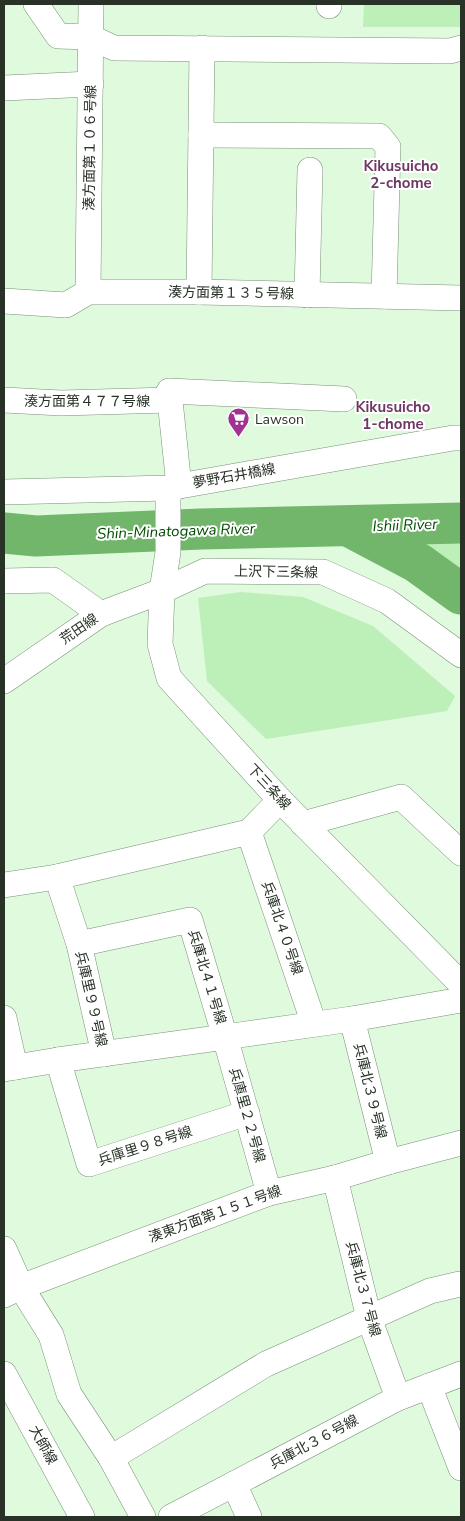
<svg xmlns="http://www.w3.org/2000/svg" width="465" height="1521" font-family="'Nunito Sans','Noto Sans JP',sans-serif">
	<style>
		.green { fill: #bdefb8 }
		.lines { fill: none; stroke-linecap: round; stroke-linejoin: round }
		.river { stroke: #72b66c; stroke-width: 41 }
		.minor-casing { stroke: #799177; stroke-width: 26 }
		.minor { stroke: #fff; stroke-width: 25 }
		.labels { text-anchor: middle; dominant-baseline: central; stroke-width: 4; stroke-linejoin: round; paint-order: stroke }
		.street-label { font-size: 14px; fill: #283227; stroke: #fff }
		.poi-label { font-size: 14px; fill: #283227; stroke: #fff; text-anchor: start }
		.neighbourhood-label { font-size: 15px; font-weight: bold; fill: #6f3764; stroke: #fff }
		.water-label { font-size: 15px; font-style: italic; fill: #004c00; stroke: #fff }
	</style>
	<rect width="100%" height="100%" fill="#dffadc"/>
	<g class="green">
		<polygon points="364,4 461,4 461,27 363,27"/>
		<polygon points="461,538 461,587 397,541"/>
		<polygon points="241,592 303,597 373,626 455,696 447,711 266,739 207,681 198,598"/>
	</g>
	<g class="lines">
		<g class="river">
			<polyline points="350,527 418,563 461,594"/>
			<polyline points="4,533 36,536 201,529 461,523"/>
		</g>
		<defs>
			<g id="minor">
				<polyline points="36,4 58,36 90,37 114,48 450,51 461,48"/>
				<polyline points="329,6 329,4"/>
				<polyline points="4,88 91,84"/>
				<polyline points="201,135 379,136 388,147 384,296"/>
				<polyline points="88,292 91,4"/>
				<polyline points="199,292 202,48"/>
				<polyline points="307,295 310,170"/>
				<polyline points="4,301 66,305 88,292 199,292 461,298"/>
				<polyline points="4,400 61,403 170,400"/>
				<polyline points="179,486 169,391 344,399"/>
				<polyline points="168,488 168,552 162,591 160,644 169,678 280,800 461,984"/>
				<polyline points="4,492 168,488 453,438 461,438"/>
				<polyline points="4,581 53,580 101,614"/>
				<polyline points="4,681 101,614 162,591 205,571 323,572 387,601 461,655"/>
				<polyline points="303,824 401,797 461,853"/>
				<polyline points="249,832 314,1024"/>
				<polyline points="57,877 79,944 190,920 225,1037 352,1019 461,1000"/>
				<polyline points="4,885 57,877 249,832 280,800"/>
				<polyline points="79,944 104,1054"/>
				<polyline points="4,1018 15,1067"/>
				<polyline points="352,1019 388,1162"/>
				<polyline points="58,1060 89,1164 247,1113"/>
				<polyline points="4,1069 58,1060 225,1037 269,1193"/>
				<polyline points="335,1178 369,1318 398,1398"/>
				<polyline points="4,1249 21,1287 51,1335 69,1394 111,1458 143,1517"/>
				<polyline points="4,1295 21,1287 269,1193 335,1178 388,1162 461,1143"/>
				<polyline points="4,1374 82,1517"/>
				<polyline points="429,1386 461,1468"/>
				<polyline points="111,1458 266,1364 430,1291 460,1284"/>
				<polyline points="234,1484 249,1517"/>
				<polyline points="171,1517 398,1398 461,1374"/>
			</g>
		</defs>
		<use href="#minor" class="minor-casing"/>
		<use href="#minor" class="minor"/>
	</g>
	<defs>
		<symbol id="supermarket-pin" viewBox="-11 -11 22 30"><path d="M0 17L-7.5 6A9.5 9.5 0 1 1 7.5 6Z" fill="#a33390" stroke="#fff"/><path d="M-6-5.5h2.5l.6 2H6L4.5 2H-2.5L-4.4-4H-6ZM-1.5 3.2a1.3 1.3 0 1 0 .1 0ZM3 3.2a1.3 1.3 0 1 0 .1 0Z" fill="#fff"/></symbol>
	</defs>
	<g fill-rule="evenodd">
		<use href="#supermarket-pin" x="226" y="406" width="25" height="34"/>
	</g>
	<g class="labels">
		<g class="street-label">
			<text transform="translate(90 148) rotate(-89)">湊方面第１０６号線</text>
			<text transform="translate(231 293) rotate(1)">湊方面第１３５号線</text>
			<text x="87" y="401">湊方面第４７７号線</text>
			<text transform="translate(234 476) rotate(-10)">夢野石井橋線</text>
			<text transform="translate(276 572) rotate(1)">上沢下三条線</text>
			<text transform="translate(79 629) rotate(-34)">荒田線</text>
			<text transform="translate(269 787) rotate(47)">下三条線</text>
			<text transform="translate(282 928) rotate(71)">兵庫北４０号線</text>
			<text transform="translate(207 977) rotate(73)">兵庫北４１号線</text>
			<text transform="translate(91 999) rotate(77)">兵庫里９９号線</text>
			<text transform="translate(370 1091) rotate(76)">兵庫北３９号線</text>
			<text transform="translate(247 1115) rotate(74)">兵庫里２２号線</text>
			<text transform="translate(145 1146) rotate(-18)">兵庫里９８号線</text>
			<text transform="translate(215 1214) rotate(-20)">湊東方面第１５１号線</text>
			<text transform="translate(363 1289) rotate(75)">兵庫北３７号線</text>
			<text transform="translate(314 1442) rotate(-28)">兵庫北３６号線</text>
			<text transform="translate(43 1445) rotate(61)">大師線</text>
		</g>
		<g class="poi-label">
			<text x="255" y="419">Lawson</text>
		</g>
		<g class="neighbourhood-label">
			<text x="401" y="166">Kikusuicho<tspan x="401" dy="17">2-chome</tspan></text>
			<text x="393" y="407">Kikusuicho<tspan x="393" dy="17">1-chome</tspan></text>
		</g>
		<g class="water-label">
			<text transform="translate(405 525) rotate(-2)">Ishii River</text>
			<text transform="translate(176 531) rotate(-2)">Shin-Minatogawa River</text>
		</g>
	</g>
	<rect width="465" height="1521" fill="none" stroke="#283227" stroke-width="10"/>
</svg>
